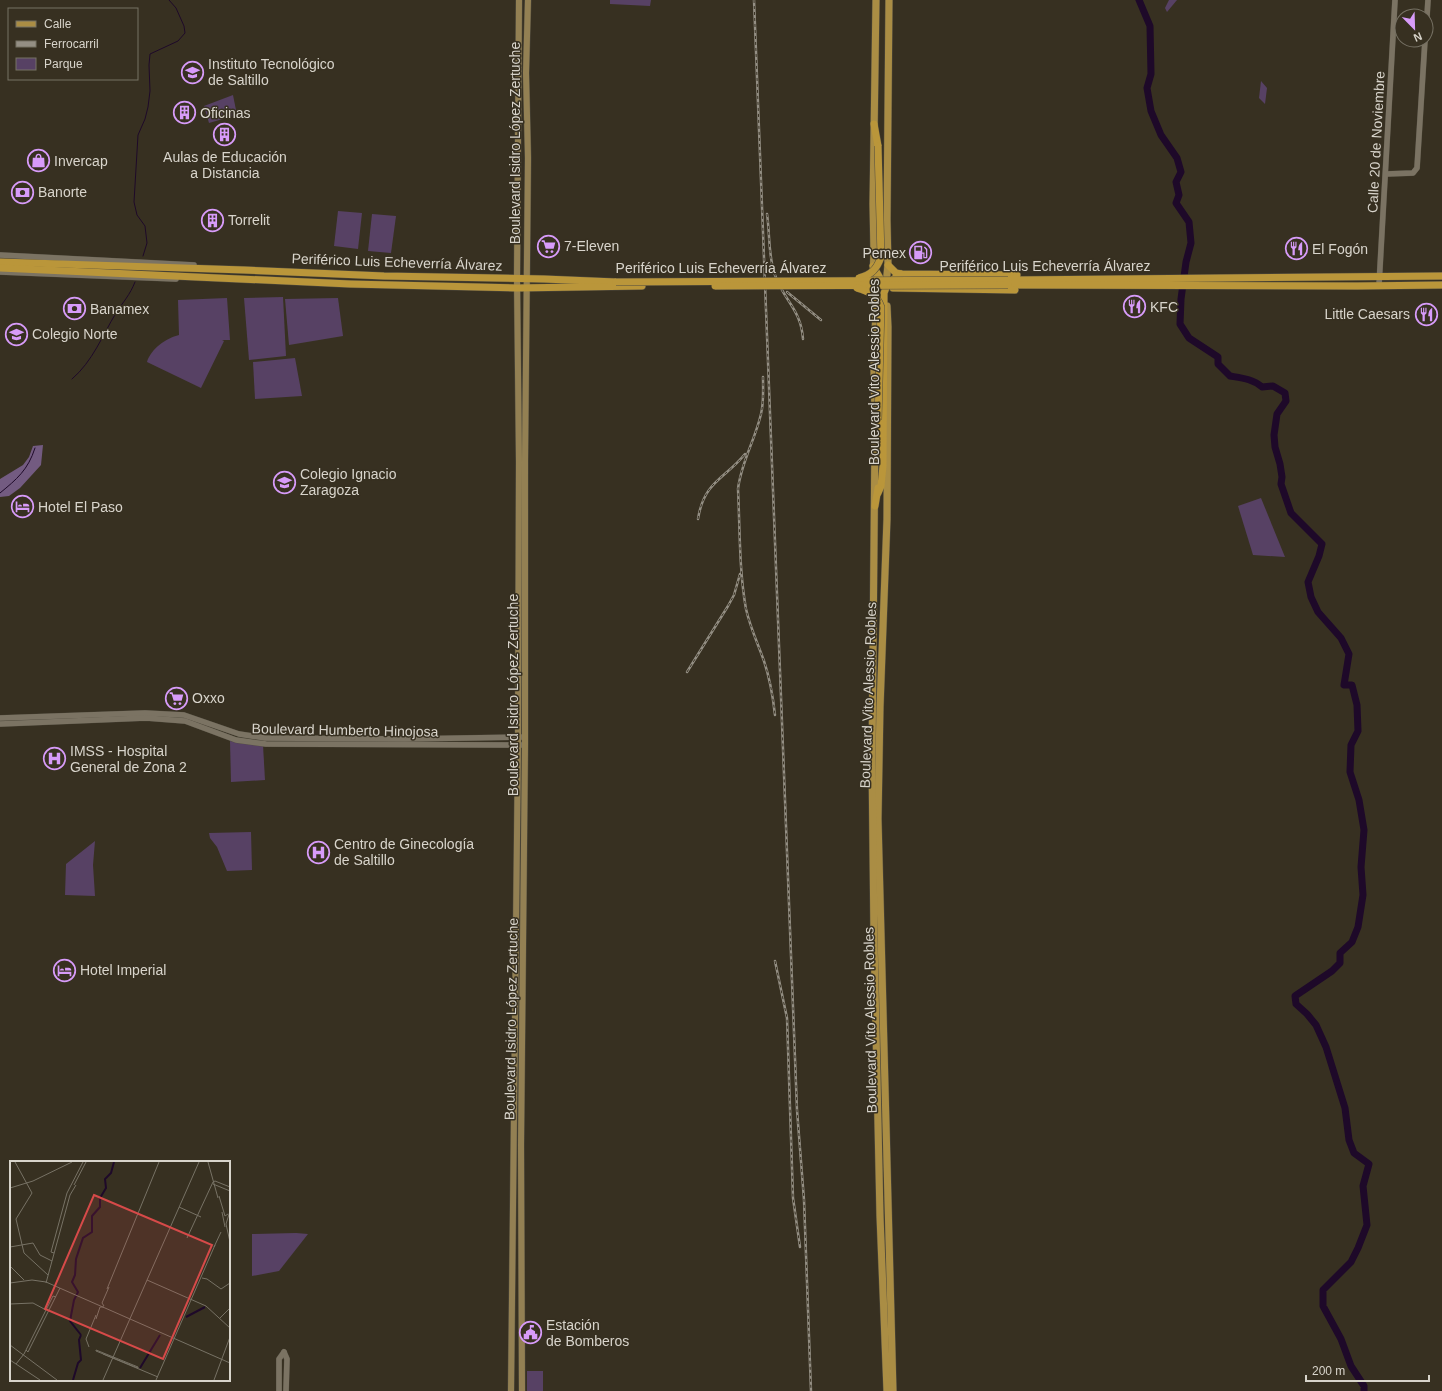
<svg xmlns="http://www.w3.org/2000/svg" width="1442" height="1391" font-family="Helvetica,sans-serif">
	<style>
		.green { fill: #574164 }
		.forest { fill: #735b81 }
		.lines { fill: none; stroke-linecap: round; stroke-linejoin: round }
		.stream { stroke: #1e0929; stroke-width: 1 }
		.river { stroke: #1e0929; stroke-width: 7 }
		.tertiary-casing { stroke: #524d40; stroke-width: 6 }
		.secondary-casing { stroke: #524d40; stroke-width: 7 }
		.primary-casing { stroke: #524d40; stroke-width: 8 }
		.trunk-casing { stroke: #524d40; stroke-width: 8 }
		.tertiary { stroke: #7b7363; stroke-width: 5.5 }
		.secondary { stroke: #938053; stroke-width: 6 }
		.primary { stroke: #aa8d44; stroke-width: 7 }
		.trunk { stroke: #ba963a; stroke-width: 7 }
		.rail-casing { stroke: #948f84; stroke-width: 2.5 }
		.rail { stroke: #373021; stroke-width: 1; stroke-dasharray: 3; stroke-linecap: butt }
		.trunk-bridge-casing { stroke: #524d40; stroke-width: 8; stroke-linecap: butt }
		.trunk-bridge { stroke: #ba963a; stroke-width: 7 }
		.labels { text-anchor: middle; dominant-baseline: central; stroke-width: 3; stroke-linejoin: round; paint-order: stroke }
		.poi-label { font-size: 14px; fill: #d8d4cb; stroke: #373021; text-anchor: start }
		.street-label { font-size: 14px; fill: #d8d4cb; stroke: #373021 }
		.inset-river { fill: none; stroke: #1e0929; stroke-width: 2 }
		.inset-road { fill: none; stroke: #777265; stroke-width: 1 }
		.view { fill: #d64a49; fill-opacity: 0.15; stroke: #d64a49; stroke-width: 2 }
		.inset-edge { fill: none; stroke: #d8d4cb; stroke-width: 2 }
	</style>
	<rect width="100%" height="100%" fill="#373021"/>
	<g class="green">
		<polygon points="610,0 651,0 650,6 610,4"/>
		<polygon points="1169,0 1177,0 1167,12 1165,8"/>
		<polygon points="1261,81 1267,88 1265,104 1259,98"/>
		<polygon points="233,95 237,115 209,123 204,106"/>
		<polygon points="338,211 362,213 358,249 334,246"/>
		<polygon points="372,214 396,216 391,253 368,251"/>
		<polygon points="283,297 286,356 249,360 244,298"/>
		<path d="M227,298l3,42h-8l2,1 -23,47 -54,-26c4,-13 19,-24 32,-27l-1,-35z"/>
		<polygon points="338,298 343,336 289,345 285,299"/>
		<polygon points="295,358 302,396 255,399 253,362"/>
		<polygon points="1261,498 1285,557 1253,555 1238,506"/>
		<polygon points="230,741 263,745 265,780 231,782"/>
		<polygon points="251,832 252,870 227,871 217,847 210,838 209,833"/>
		<polygon points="95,841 93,865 95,896 65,895 66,864"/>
		<polygon points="296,1233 308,1234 279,1271 252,1276 252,1234"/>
		<rect x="527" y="1371" width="16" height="20"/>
	</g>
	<polygon class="forest" points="43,445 41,465 20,488 9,496 0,497 0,479 23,465 29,457 33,446"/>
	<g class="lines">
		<g class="stream">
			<polyline points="143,256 147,243 145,226 137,215 134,202 138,135 145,119 148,107 150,91 149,65 150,54 178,41 185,33 184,26 176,8 169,0"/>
			<path d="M72,379c21,-18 30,-43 44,-66 7,-11 14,-18 19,-31"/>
			<path d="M0,493c17,-14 28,-23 35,-45"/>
		</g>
		<path class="river" d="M1139,0l11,26 1,48 -4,14 4,23 10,24 16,23 4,14 -5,10 3,13 -3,8 13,19 2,21 -5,19 -5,37 -1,25 9,14 29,19v7l12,12c12,2 23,3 32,11l11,-1 12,7 1,8 -9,13 -3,21 1,12 5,17 2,13 -1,7 10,29 31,31 -3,12 -11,26 3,15 7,15 23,26 8,16 -5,31h8l5,20 1,26 -7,14 -1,27 9,28 5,30 -3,37 2,28 -5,32 -6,15 -12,11v10l-8,8 -37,25 1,8 11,10 9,11 10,22 19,61 4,32 5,13 15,11 -6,22 4,39 -9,23 -7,14 -28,28v16l18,33 10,27 13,20v5"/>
		<defs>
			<g id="tertiary">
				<polyline points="1426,32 1428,0"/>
				<polyline points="1386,174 1413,173 1417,168 1425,40"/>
				<polyline points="0,255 194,265"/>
				<polyline points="0,272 176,279"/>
				<polyline points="1379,285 1395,0"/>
				<polyline points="0,718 145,713 184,715 239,734 265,738 405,739 525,737"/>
				<polyline points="0,724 146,718 185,721 236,740 266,744 522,745"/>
				<polyline points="284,1352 287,1359 286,1391"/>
				<polyline points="279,1391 279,1359 284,1352"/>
			</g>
			<g id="secondary">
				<polyline points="511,1391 518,745 519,462 517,279 519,0"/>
				<polyline points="522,1391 521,1145 525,745 525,462 528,158 526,73 528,0"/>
			</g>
			<g id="primary">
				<polyline points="886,285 888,264 887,220 889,0"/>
				<polyline points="887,306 888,327 887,519 880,707 878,819 893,1391"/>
				<polyline points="875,421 874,369 876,304 873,274 874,254 873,204 876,0"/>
				<polyline points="875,435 872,760 874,938 880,1216 887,1391"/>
			</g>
			<g id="trunk">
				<polyline points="874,124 878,146"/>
				<polyline points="0,262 244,270 384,276 544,279 616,282"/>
				<polyline points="888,265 896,273 901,274 1017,275"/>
				<polyline points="873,266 884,285"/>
				<polyline points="0,268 350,284 517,288 642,286"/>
				<polyline points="1008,280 1442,276"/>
				<polyline points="1008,285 1357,286 1442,285"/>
				<polyline points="893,288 1015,290"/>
				<polyline points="878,442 878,420"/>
				<polyline points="878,493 881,486 883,466 884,293 888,283 901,274"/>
				<polyline points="875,506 878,488"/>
			</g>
		</defs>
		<use href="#tertiary" class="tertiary-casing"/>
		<use href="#secondary" class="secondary-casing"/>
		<use href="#primary" class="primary-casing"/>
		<use href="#trunk" class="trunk-casing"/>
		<use href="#tertiary" class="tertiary"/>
		<use href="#secondary" class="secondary"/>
		<use href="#primary" class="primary"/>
		<use href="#trunk" class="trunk"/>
		<defs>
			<g id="rail">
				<polyline points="754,0 797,1110 804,1200 811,1391"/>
				<path d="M767,214c3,20 1,42 8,61 9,26 26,34 28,64"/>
				<polyline points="787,292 821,320"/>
				<path d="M763,377c0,12 1,25 -2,37 -6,26 -20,49 -23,75 2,40 1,81 8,120 4,18 12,35 18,52 6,18 9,36 11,54"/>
				<path d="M698,519c6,-38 27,-40 47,-65"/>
				<polyline points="687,672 728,606 734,595 740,574"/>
				<polyline points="775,961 787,1018 793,1198 800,1247"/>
			</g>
		</defs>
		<use href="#rail" class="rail-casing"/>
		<use href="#rail" class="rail"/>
		<defs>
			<g id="trunk-bridge">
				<path d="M859,278c12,-3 18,-9 22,-21l-3,-111"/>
				<polyline points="616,282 1008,280"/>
				<polyline points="715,286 1008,285"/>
				<path d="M857,288c11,3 20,7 24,19l-3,113"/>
			</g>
		</defs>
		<use href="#trunk-bridge" class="trunk-bridge-casing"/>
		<use href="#trunk-bridge" class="trunk-bridge"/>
	</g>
	<defs>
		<symbol id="university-ring" viewBox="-11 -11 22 22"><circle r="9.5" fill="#373021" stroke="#d79bf9" stroke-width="1.5"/><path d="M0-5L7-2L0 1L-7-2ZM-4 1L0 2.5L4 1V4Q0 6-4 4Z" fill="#d79bf9"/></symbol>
		<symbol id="building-ring" viewBox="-11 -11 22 22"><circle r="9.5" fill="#373021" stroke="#d79bf9" stroke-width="1.5"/><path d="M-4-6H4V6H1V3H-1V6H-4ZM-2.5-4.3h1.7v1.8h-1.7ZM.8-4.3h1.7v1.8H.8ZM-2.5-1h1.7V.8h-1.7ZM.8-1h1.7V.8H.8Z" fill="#d79bf9"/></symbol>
		<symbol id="shop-ring" viewBox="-11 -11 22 22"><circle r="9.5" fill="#373021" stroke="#d79bf9" stroke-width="1.5"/><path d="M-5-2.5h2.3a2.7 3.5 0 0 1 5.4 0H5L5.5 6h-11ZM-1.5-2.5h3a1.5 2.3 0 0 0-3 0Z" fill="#d79bf9"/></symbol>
		<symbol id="bank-ring" viewBox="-11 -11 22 22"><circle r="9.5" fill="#373021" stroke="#d79bf9" stroke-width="1.5"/><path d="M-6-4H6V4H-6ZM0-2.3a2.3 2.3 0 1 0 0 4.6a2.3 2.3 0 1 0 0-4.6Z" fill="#d79bf9"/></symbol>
		<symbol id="supermarket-ring" viewBox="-11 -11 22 22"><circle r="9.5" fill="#373021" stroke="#d79bf9" stroke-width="1.5"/><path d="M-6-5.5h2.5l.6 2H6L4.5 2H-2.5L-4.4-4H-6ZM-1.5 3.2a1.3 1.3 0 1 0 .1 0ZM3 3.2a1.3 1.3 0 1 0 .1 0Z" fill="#d79bf9"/></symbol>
		<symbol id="restaurant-ring" viewBox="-11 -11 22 22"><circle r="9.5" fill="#373021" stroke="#d79bf9" stroke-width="1.5"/><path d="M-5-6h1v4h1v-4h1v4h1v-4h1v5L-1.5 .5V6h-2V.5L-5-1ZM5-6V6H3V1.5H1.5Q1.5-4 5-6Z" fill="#d79bf9"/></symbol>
		<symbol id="fuel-ring" viewBox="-11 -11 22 22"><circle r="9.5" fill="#373021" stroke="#d79bf9" stroke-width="1.5"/><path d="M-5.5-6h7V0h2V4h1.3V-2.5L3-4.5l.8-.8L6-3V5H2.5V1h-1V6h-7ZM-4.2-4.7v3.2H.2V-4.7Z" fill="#d79bf9"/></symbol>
		<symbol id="school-ring" viewBox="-11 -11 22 22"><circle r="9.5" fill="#373021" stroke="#d79bf9" stroke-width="1.5"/><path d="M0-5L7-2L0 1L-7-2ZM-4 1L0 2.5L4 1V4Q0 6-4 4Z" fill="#d79bf9"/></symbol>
		<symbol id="hotel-ring" viewBox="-11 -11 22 22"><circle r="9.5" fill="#373021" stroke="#d79bf9" stroke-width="1.5"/><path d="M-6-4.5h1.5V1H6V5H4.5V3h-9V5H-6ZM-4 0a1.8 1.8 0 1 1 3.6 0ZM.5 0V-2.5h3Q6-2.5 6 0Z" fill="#d79bf9"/></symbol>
		<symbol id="hospital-ring" viewBox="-11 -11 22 22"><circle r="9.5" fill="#373021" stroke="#d79bf9" stroke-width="1.5"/><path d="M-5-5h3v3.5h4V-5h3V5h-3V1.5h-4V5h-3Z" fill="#d79bf9"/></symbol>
		<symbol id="civic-ring" viewBox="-11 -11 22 22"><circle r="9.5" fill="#373021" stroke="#d79bf9" stroke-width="1.5"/><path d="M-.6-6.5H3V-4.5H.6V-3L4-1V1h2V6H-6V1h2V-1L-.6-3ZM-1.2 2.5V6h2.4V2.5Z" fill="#d79bf9"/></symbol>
	</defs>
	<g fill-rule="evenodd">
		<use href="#university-ring" x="180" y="60" width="25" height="25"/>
		<use href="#building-ring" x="172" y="100" width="25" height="25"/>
		<use href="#building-ring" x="212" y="122" width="25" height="25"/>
		<use href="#shop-ring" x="26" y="148" width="25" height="25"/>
		<use href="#bank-ring" x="10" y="180" width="25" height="25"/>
		<use href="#building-ring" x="200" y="208" width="25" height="25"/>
		<use href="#supermarket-ring" x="536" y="234" width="25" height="25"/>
		<use href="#restaurant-ring" x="1284" y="236" width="25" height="25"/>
		<use href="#fuel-ring" x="908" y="240" width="25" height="25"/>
		<use href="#restaurant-ring" x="1122" y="294" width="25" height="25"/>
		<use href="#bank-ring" x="62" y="296" width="25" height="25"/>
		<use href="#restaurant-ring" x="1414" y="302" width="25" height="25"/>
		<use href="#school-ring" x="4" y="322" width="25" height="25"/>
		<use href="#school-ring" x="272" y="470" width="25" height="25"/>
		<use href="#hotel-ring" x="10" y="494" width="25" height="25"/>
		<use href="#supermarket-ring" x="164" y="686" width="25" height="25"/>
		<use href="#hospital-ring" x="42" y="746" width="25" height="25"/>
		<use href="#hospital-ring" x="306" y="840" width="25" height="25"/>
		<use href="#hotel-ring" x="52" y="958" width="25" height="25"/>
		<use href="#civic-ring" x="518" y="1320" width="25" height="25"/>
	</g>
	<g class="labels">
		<g class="poi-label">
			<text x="208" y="64">Instituto Tecnológico<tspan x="208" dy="16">de Saltillo</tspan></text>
			<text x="200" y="113">Oficinas</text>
			<text x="225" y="157" text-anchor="middle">Aulas de Educación<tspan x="225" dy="16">a Distancia</tspan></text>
			<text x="54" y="161">Invercap</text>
			<text x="38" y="192">Banorte</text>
			<text x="228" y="220">Torrelit</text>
			<text x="564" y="246">7-Eleven</text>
			<text x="1312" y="249">El Fogón</text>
			<text x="906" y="253" text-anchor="end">Pemex</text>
			<text x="1150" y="307">KFC</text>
			<text x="90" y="309">Banamex</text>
			<text x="1410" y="314" text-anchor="end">Little Caesars</text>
			<text x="32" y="334">Colegio Norte</text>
			<text x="300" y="474">Colegio Ignacio<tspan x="300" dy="16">Zaragoza</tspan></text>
			<text x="38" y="507">Hotel El Paso</text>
			<text x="192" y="698">Oxxo</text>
			<text x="70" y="751">IMSS - Hospital<tspan x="70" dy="16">General de Zona 2</tspan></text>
			<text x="334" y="844">Centro de Ginecología<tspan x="334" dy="16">de Saltillo</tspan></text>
			<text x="80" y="970">Hotel Imperial</text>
			<text x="546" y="1325">Estación<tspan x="546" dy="16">de Bomberos</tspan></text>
		</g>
		<g class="street-label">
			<text transform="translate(1376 142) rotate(-87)">Calle 20 de Noviembre</text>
			<text transform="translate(515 143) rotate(-90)">Boulevard Isidro López Zertuche</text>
			<text transform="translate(397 262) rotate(2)">Periférico Luis Echeverría Álvarez</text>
			<text x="1045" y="266">Periférico Luis Echeverría Álvarez</text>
			<text x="721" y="268">Periférico Luis Echeverría Álvarez</text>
			<text transform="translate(874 372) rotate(-90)">Boulevard Vito Alessio Robles</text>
			<text transform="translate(513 695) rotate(-90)">Boulevard Isidro López Zertuche</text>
			<text transform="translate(868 695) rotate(-88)">Boulevard Vito Alessio Robles</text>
			<text transform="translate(345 730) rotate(1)">Boulevard Humberto Hinojosa</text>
			<text transform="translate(511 1019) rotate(-89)">Boulevard Isidro López Zertuche</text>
			<text transform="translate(870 1020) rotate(-91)">Boulevard Vito Alessio Robles</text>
		</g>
	</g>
	<g transform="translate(10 1161)">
		<rect width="220" height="220" fill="#373021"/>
		<path class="inset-river" d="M176,156l19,-10M71,174l-11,-14 4,-21 4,-8 -6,-10 3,-7 1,-16 7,-21 9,-6v-16l8,-9v-9l6,-10 -1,-9 6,-6 3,-11M130,207l20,-33M63,219l5,-17 3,-3 -2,-20 2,-5"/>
		<path class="inset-road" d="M5,1l17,31 -16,26 8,34 24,22M198,1l10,36M203,23l17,7M64,24l12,-23M0,27l23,-7 39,-19M209,35l6,20 3,-2M169,46l22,10M220,50l-4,13 4,18M212,51l3,15M177,77l26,-56 2,-1 15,6M0,86l23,-4 7,12 12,6M204,86l7,-15M44,92l-3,-1 16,-59 16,-31M0,105l14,14M192,117l5,1 14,10 9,-6M137,119l59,26 24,22M0,122l22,-3 14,2 184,81M36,122l24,-88 6,-10M97,128l52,-127M0,143l23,-1 13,7M94,145l-2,-3 7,-16M210,157l10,-10M86,158l4,-12h4M0,184l47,35M79,186l-3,-8 10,-24M16,189l2,2 32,-64M86,189l42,17v1l-42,-17zM93,193l55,23M0,199l30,20M6,203l8,-10 29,-58 3,1M93,219l96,-218M146,219l59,-135M204,219l16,-43"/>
		<path class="view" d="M84,34l118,50 -49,114 -118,-50z"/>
		<rect width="220" height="220" class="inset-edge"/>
	</g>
	<rect x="8" y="8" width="130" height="72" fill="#373021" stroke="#777265"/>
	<rect x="16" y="21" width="20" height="6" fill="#aa8d44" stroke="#777265"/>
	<text x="44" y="28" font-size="12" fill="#d8d4cb">Calle</text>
	<rect x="16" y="41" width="20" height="6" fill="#948f84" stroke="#777265"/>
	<text x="44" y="48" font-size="12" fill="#d8d4cb">Ferrocarril</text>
	<rect x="16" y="58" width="20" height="12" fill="#574164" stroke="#777265"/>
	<text x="44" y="68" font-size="12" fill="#d8d4cb">Parque</text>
	<g transform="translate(1414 28) rotate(157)"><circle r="19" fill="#373021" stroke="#777265"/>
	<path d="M0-3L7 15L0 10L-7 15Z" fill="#d79bf9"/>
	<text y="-6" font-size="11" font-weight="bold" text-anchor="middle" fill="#d8d4cb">N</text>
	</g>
	<path d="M1306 1375v6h123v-6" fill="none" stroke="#d8d4cb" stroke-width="2"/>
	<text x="1312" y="1375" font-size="12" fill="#d8d4cb" stroke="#373021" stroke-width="3" paint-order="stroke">200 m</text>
</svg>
